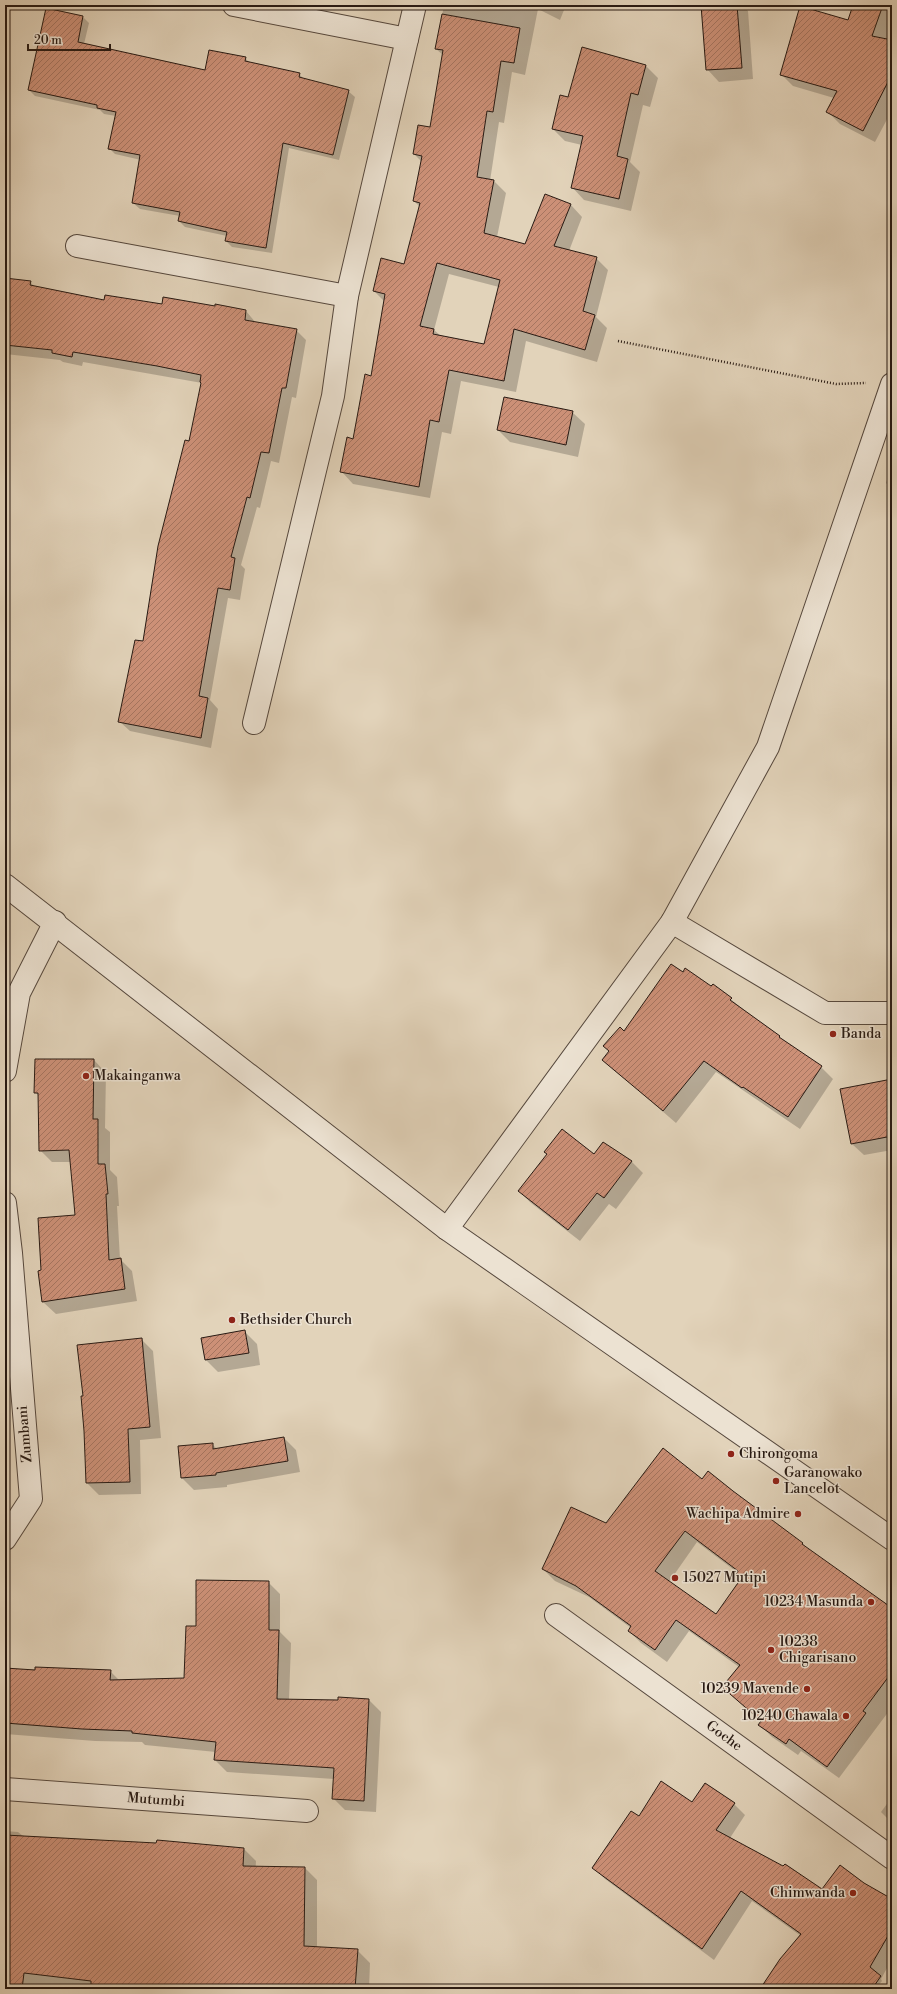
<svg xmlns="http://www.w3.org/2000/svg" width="897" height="1994" font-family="'Libre Bodoni',serif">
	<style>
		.shadow { fill: #0003; fill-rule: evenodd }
		.building { fill: url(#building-hatch); stroke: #281a13; fill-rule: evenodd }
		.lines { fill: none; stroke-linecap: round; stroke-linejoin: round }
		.minor-casing { stroke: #56483d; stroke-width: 24 }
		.path { stroke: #281a13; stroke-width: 2.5; stroke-dasharray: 1 2; stroke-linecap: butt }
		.minor { stroke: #ece2d2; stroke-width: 22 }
		.poi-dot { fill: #8f2418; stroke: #ece2d2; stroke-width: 1.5 }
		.labels { text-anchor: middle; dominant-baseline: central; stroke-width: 3; stroke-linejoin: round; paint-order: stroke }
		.poi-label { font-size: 14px; fill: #281a13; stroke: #ece2d2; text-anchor: start }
		.street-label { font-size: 14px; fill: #281a13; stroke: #ece2d2 }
	</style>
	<defs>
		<pattern id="building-hatch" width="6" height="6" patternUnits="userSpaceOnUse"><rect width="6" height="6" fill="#cc9077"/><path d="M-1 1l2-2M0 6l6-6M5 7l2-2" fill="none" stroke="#a67560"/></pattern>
	</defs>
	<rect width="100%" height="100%" fill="#e2d3ba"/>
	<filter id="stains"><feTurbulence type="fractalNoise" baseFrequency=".005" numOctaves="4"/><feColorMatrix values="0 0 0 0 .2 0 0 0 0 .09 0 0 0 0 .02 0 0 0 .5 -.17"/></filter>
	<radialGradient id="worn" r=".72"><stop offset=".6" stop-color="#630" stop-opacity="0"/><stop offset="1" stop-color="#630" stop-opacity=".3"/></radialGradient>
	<g class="shadow">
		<path d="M444,5h122l-6,15 -22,-11 -13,66 -13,-3 -8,51 -5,-1 -9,59h4l12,12 -9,44 29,8 45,-40 11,12 -13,34 27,7 12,12 -12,47 11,11 -10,34 -71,-21 -10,51 -55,-11 -10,53 -9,-2 -12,66 -77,-14 -11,-12 12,-32 18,-63 12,-76 -10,-10 31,-26 15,-58 -6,-6 8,-39 -8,-8 17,-26 12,-73 -7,-6zM449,274l50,13 -14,59 -44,-10 -7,-6z"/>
		<polygon points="702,5 742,5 748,11 753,79 719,82 707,69"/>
		<polygon points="854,5 892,5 892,25 887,40 892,41 892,110 875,142 840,124 828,112 834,98 793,86 781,74 849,22"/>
		<polygon points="83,17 89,23 84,44 206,71 245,58 250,63 299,74 305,80 348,91 355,97 339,160 289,148 272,253 232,247 226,241 227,236 185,227 179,221 180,216 140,209 133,203 141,160 115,154 109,148 116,116 104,114 100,110 35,96 29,90"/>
		<polygon points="646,66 658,78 650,107 643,105 630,162 640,172 631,211 584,200 572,187 582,145 565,141 553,129"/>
		<polygon points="5,247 10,251 5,270"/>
		<polygon points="5,279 30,282 35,287 105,302 216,308 216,305 246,311 256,323 296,330 306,340 296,398 292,397 279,463 271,461 260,508 257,507 241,565 245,569 240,600 228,598 210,700 218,709 211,748 130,731 119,721 144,642 202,383 83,362 82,366 63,362 60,360 5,354"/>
		<polygon points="572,412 585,424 578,457 510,442 498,430"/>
		<polygon points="892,463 892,489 886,483"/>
		<polygon points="683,974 711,988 713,985 784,1042 821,1067 833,1079 800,1129 716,1072 676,1123 603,1060 624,1032"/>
		<polygon points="890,1059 892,1059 892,1068"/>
		<polygon points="94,1060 106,1073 105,1128 110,1132 110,1170 117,1177 119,1206 117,1206 120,1259 132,1271 137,1301 56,1314 43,1302 39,1272 42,1271 76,1216 71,1162 52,1162 40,1150 39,1096 35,1092"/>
		<polygon points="892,1080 892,1150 864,1155 852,1144"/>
		<polygon points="595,1156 631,1161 643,1173 616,1209 609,1204 580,1241 531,1203 519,1191"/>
		<polygon points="244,1331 257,1344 260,1365 218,1372 206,1360"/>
		<polygon points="141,1339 153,1351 161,1438 140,1440 141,1494 99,1495 87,1483"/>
		<polygon points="284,1438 296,1450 300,1472 227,1485 227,1487 194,1490 182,1478 212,1444 218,1450"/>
		<path d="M703,1480l29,12 70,51 8,8 82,58v98l-53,71 -38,-27 -3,4 -26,-18 -12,-12 2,-3 -39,-35 16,-20 -50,-36 -22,31 -26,-19 -12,-12 2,-3 -42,-31 -34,-16 -12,-12 64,-45zM697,1542l41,31 3,7 -25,36 -47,-34z"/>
		<polygon points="268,1582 280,1594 280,1632 291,1643 289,1700 338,1701 339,1698 369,1700 381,1712 376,1812 345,1810 333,1798 334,1779 227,1772 215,1760 216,1752 145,1745 142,1742 95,1741 5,1734 5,1669 110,1671 120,1681 185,1679 197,1627"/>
		<polygon points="892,1797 892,1823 881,1812"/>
		<polygon points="692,1803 734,1804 745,1815 730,1838 823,1891 864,1883 892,1900 892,1959 881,1979 882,1981 875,1989 761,1989 801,1936 752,1901 714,1960 605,1879 594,1868 639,1817"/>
		<polygon points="5,1831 18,1832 23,1836 244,1849 256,1861 249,1989 71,1989 36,1985 36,1989 21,1989 5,1986"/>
		<polygon points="305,1868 317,1880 317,1948 357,1950 370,1963 369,1989 277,1989"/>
	</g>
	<g class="building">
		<polygon points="701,5 737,5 742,68 706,70"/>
		<polygon points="853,5 883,5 872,36 892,40 892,74 863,131 826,112 837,91 780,75 800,6 848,20"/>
		<polygon points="46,8 83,16 78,42 205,70 209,50 246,57 245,61 300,73 299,77 349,90 333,155 283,143 266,248 225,241 227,232 178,221 180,212 132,203 140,155 108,149 116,112 97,108 97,105 28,90"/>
		<path d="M442,14l78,14 -6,35 -13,-2 -8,51 -6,-1 -10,66 17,3 -10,53 41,11 20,-50 26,10 -17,42 43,11 -14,54 12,4 -10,35 -71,-21 -10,52 -55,-11 -10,52 -9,-2 -11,67 -79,-15 7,-35 6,2 12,-65 6,2 14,-82 -12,-3 8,-33 23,6 16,-61 -7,-2 9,-45 -9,-2 5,-29 12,2 13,-77 -8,-1zM437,263l63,17 -16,64 -51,-10 1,-5 -14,-3z"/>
		<polygon points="582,47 646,65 638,95 631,93 617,156 628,159 619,199 571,188 583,136 552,129 560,95 568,97"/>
		<polygon points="5,278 31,281 30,285 104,300 105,295 162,304 163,297 215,306 215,304 246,310 245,320 297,329 286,388 282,388 269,453 261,452 250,498 247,497 231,557 235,558 230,590 218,588 199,696 208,698 201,738 118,722 135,640 143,641 158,546 185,440 189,441 201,383 200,382 201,375 157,366 73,352 72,357 52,353 52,350 5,345"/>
		<polygon points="504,397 573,411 566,445 497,430"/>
		<polygon points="671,964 683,972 685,968 711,986 713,984 732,998 730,1000 780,1036 779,1037 822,1066 788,1117 743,1087 742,1088 704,1061 663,1111 602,1060 609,1051 603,1046 620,1027 624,1031"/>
		<polygon points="35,1059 94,1059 93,1119 98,1119 98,1164 105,1164 108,1194 106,1194 109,1260 121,1258 125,1289 42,1302 38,1271 41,1270 38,1218 75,1215 69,1150 39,1151 38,1093 34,1093"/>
		<polygon points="892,1079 892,1136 851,1144 840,1089"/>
		<polygon points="562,1129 594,1154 603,1142 632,1161 604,1198 597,1193 568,1230 518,1191 547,1154 544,1152"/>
		<polygon points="245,1330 249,1353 205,1360 201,1338"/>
		<polygon points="142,1338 150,1427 128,1429 130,1482 86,1483 84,1431 81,1396 83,1396 77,1345"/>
		<polygon points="284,1437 288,1461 216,1473 216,1475 181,1478 178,1446 213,1443 213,1449"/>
		<path d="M663,1448l39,31 6,-8 25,20 70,52 -1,1 90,64v64l-29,39 3,2 -39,54 -38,-28 -3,5 -28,-19 3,-4 -39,-34 18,-22 -64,-45 -21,30 -27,-19 3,-5 -55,-40 -34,-17 29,-62 35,16zM685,1531l53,40 -3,5 5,4 -24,34 -61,-43z"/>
		<polygon points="196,1580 269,1581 269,1630 279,1630 277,1699 338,1700 338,1697 369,1699 364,1801 332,1799 334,1768 214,1760 216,1742 132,1733 132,1731 82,1729 5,1723 5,1668 35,1670 35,1667 111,1670 110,1680 184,1678 186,1626 196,1626"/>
		<polygon points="661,1781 692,1802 705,1783 735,1803 716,1830 783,1866 785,1864 822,1889 840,1865 864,1883 892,1899 892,1929 870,1967 881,1976 872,1989 760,1989 780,1959 801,1934 741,1891 702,1949 592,1868 631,1811 639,1816"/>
		<polygon points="5,1835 156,1843 157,1840 244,1848 243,1866 305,1867 304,1946 358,1949 355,1989 91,1989 91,1981 24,1973 22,1989 5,1989"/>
	</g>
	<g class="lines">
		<defs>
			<g id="minor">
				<polyline points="234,5 407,39"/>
				<polyline points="77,246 347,296"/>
				<polyline points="254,723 333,396 347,296 415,5"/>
				<polyline points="5,885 447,1229 892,1539"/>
				<polyline points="672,922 825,1013 892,1013"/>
				<polyline points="5,1071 19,993 55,922"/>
				<polyline points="5,1203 11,1253 31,1499 5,1539"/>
				<polyline points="447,1229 672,922 768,747 892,384"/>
				<polyline points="556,1615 892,1858"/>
				<polyline points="5,1789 307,1811"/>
			</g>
		</defs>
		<use href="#minor" class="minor-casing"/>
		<polyline class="path" points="618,341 836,384 866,383"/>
		<use href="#minor" class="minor"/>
	</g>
	<g class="poi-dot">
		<circle cx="833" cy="1034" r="4"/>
		<circle cx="86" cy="1076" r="4"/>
		<circle cx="232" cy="1320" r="4"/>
		<circle cx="731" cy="1454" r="4"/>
		<circle cx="776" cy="1481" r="4"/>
		<circle cx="798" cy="1514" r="4"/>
		<circle cx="675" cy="1578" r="4"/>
		<circle cx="871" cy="1602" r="4"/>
		<circle cx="771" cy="1650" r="4"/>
		<circle cx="807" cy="1689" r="4"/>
		<circle cx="846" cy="1716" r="4"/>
		<circle cx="853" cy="1893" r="4"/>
	</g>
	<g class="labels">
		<g class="poi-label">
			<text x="841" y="1034">Banda</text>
			<text x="94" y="1076">Makainganwa</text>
			<text x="240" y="1320">Bethsider Church</text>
			<text x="739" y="1454">Chirongoma</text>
			<text x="784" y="1473">Garanowako<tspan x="784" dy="16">Lancelot</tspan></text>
			<text x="790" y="1514" text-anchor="end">Wachipa Admire</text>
			<text x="683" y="1578">15027 Mutipi</text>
			<text x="863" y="1602" text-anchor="end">10234 Masunda</text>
			<text x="779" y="1642">10238<tspan x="779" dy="16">Chigarisano</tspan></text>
			<text x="799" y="1689" text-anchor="end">10239 Mavende</text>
			<text x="838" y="1716" text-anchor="end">10240 Chawala</text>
			<text x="845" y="1893" text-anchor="end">Chimwanda</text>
		</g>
		<g class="street-label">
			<text transform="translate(25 1434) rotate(-95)">Zumbani</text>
			<text transform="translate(724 1736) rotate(36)">Goche</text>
			<text transform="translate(156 1800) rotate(4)">Mutumbi</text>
		</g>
	</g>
	<rect width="897" height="1994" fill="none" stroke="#e2d3ba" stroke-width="20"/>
	<rect x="6" y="6" width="885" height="1982" fill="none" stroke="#281a13" stroke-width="2"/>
	<rect x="10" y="10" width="877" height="1974" fill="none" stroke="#281a13"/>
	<path d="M28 44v6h82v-6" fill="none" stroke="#281a13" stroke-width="2"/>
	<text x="34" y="44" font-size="12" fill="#281a13" stroke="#ece2d2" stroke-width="3" paint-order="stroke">20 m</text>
	<rect width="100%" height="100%" filter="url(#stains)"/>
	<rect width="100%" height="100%" fill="url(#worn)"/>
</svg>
